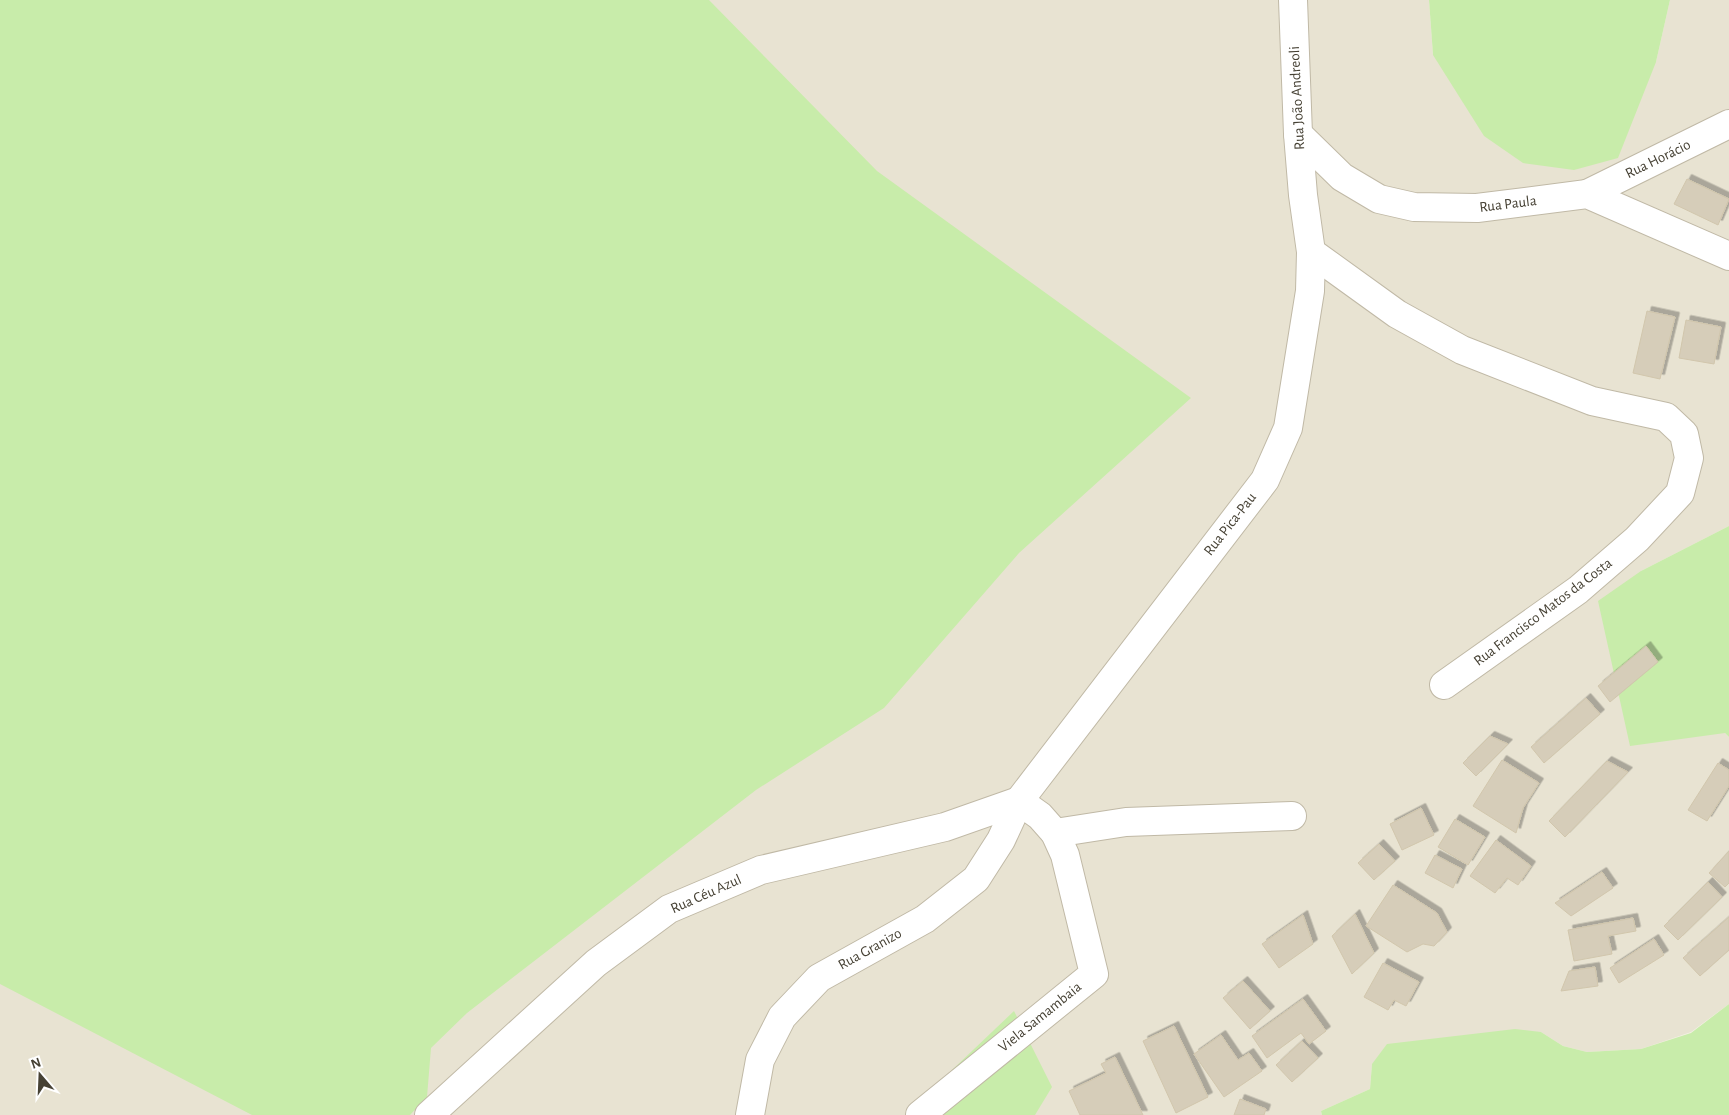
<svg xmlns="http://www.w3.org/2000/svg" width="1729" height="1115" font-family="'Alegreya Sans',sans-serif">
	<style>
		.residential { fill: #e8e3d2 }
		.green { fill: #c8ecaa }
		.building { fill: #d6cdb9; stroke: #d1c6ac; filter: url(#shadow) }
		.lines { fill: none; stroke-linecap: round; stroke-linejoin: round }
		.street-casing { stroke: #c0b9a6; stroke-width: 30 }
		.street { stroke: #fff; stroke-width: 28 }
		.labels { text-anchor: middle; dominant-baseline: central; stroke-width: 5; stroke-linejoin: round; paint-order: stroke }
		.street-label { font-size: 15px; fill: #464134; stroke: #fff }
	</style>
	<defs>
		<filter id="shadow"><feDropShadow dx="4.5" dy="-4.5" stdDeviation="0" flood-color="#0004"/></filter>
	</defs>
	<rect width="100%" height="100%" fill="#f4f1e4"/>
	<polygon class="residential" points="0,0 1429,0 1433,55 1656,62 1670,0 1729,0 1729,526 1641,571 1725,733 1729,737 1729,1004 1691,1032 1641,1049 1587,1052 1563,1046 1541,1032 1372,1064 1370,1089 1321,1111 1322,1115 0,1115"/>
	<g class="green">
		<polygon points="0,0 709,0 877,171 1191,398 1019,553 884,708 756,790 467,1013 431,1048 427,1097 410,1115 252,1115 0,984"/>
		<polygon points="1429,0 1670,0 1656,62 1618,158 1574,170 1523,163 1484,136 1433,55"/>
		<polygon points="1729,526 1729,737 1725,733 1630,746 1598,601 1641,571"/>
		<polygon points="1729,1004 1729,1115 1322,1115 1321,1111 1370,1089 1372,1064 1387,1044 1515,1029 1541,1032 1563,1046 1587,1052 1641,1049 1691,1033"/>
		<polygon points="1014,1011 1052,1087 1035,1115 936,1115 931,1090"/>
	</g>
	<g class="building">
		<polygon points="1687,179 1729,199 1718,225 1674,204"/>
		<polygon points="1647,311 1675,317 1660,379 1633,373"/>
		<polygon points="1686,320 1721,327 1714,364 1679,358"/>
		<polygon points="1646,646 1658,662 1610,702 1598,686"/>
		<polygon points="1586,698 1600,714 1544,763 1531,747"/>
		<polygon points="1490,736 1508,744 1476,776 1463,763"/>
		<polygon points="1502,760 1539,783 1523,808 1516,833 1473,806"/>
		<polygon points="1607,761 1628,772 1565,837 1549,821"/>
		<polygon points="1718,763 1729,770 1729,786 1707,821 1688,810"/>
		<polygon points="1421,808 1434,835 1402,850 1390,824"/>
		<polygon points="1455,819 1485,837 1468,865 1438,847"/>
		<polygon points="1496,840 1531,866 1518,885 1507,878 1495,893 1470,876"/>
		<polygon points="1379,844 1395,861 1374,880 1358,863"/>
		<polygon points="1729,851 1729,883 1725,887 1709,873"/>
		<polygon points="1435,855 1462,869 1453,888 1425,873"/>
		<polygon points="1602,872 1613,888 1571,916 1555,903"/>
		<polygon points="1708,882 1722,897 1678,940 1664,926"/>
		<polygon points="1393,885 1437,913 1447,932 1434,946 1423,944 1407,952 1366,926"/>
		<polygon points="1355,914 1374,953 1352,974 1332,936"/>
		<polygon points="1303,915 1313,944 1279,968 1262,944"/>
		<polygon points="1729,917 1729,950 1700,976 1683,958"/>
		<polygon points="1633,918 1636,931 1608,936 1612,954 1574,961 1568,930"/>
		<polygon points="1654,939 1664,955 1619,983 1610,968"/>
		<polygon points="1383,963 1419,982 1406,1006 1394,1000 1388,1010 1364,997"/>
		<polygon points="1595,967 1598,986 1561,991 1569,971"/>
		<polygon points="1243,981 1270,1011 1250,1029 1223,998"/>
		<polygon points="1303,999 1326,1031 1309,1044 1301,1033 1267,1058 1252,1036"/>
		<polygon points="1174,1026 1208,1097 1176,1113 1143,1041"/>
		<polygon points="1221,1035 1238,1060 1249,1053 1262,1071 1224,1097 1194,1054"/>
		<polygon points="1302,1041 1318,1058 1292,1082 1276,1065"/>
		<polygon points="1115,1057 1143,1115 1080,1115 1069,1091 1106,1073 1101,1064"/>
		<polygon points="1240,1099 1266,1109 1264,1115 1234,1115"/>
	</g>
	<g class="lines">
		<defs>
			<g id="street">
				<polyline points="1298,134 1342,177 1379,199 1414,207 1477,208 1587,194 1729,256"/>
				<polyline points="1587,194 1729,124"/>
				<polyline points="1311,252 1397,314 1462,350 1592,401 1666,417 1684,434 1689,458 1680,493 1637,539 1578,590 1444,685"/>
				<polyline points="1055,833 1126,822 1292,816"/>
				<polyline points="429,1115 596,963 669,909 761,870 945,827 1019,801"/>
				<polyline points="750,1115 760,1060 782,1017 819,978 925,919 976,879 1001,840 1019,801 1265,480 1288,428 1310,291 1311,252 1303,195 1298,134 1293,0"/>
				<polyline points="920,1115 1094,974 1065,855 1055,833 1040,816 1019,801"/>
			</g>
		</defs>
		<use href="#street" class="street-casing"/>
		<use href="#street" class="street"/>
	</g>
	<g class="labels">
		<g class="street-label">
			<text transform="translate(1297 98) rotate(-93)">Rua João Andreoli</text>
			<text transform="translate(1658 159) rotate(-26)">Rua Horácio</text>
			<text transform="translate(1508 204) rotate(-7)">Rua Paula</text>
			<text transform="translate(1230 524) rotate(-52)">Rua Pica-Pau</text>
			<text transform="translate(1543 612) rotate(-37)">Rua Francisco Matos da Costa</text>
			<text transform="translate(706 894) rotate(-24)">Rua Céu Azul</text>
			<text transform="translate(870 949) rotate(-29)">Rua Granizo</text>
			<text transform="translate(1040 1017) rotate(-39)">Viela Samambaia</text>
		</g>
	</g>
	<g transform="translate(40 1075) rotate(341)" stroke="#ffffff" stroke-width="4" paint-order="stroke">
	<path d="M0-4L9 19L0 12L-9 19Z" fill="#464134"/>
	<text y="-8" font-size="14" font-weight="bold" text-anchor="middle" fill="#464134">N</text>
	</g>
</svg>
